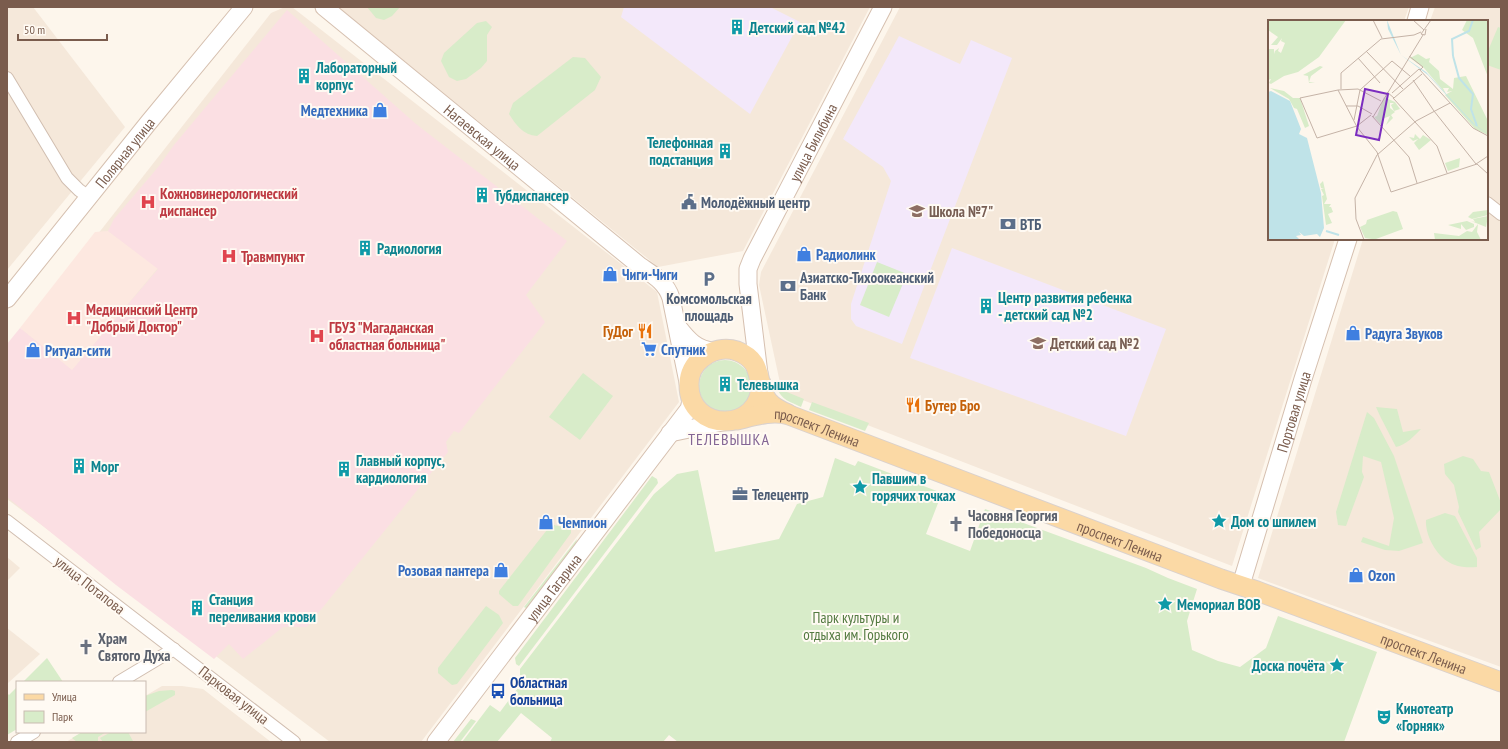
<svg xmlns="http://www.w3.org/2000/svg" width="1508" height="749" font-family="'PT Sans Narrow',sans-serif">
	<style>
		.residential { fill: #f5e8da }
		.commercial { fill: #fde8e0 }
		.education { fill: #f3e8fa }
		.medical { fill: #fbdfe3 }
		.green { fill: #d8ecc9 }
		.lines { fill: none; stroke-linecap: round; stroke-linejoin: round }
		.street-casing { stroke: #d1beb0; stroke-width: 14 }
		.secondary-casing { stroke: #d6c0b0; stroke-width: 19 }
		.primary-casing { stroke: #dad1cd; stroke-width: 21 }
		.street { stroke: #fff; stroke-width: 12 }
		.secondary { stroke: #fff; stroke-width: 17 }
		.primary { stroke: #fbd9a5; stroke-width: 19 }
		.labels { text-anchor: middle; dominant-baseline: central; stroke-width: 4; stroke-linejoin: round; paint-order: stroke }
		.culture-label { font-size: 15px; font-weight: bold; fill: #0d838f; stroke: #fffaf3; text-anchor: start }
		.shop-label { font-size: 15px; font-weight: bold; fill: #366cbe; stroke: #fffaf3; text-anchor: start }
		.street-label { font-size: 15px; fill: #7a5c4d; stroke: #fffaf3 }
		.health-label { font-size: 15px; font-weight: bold; fill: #be3a42; stroke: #fffaf3; text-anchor: start }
		.service-label { font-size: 15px; font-weight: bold; fill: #4e5e75; stroke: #fffaf3; text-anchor: start }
		.education-label { font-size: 15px; font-weight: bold; fill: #785e54; stroke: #fffaf3; text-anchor: start }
		.food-label { font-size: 15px; font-weight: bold; fill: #c56008; stroke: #fffaf3; text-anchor: end }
		.worship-label { font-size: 15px; font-weight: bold; fill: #5b616d; stroke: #fffaf3; text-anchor: start }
		.park-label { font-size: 15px; fill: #537a41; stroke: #fffaf3 }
		.transit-label { font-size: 15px; font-weight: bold; fill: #164399; stroke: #fffaf3; text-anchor: start }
		.neighbourhood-label { font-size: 16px; letter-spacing: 1px; fill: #846695; stroke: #fffaf3 }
		.inset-river { fill: none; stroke: #bfe3e8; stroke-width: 2 }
		.inset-road { fill: none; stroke: #c5b3a7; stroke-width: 1 }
		.view { fill: #7b2cbf; fill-opacity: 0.15; stroke: #7b2cbf; stroke-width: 2 }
		.inset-edge { fill: none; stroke: #7a5c4d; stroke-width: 2 }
	</style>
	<rect width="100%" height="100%" fill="#fdf6ec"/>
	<g class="residential">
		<polygon points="7,7 33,7 125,127 7,270"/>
		<polygon points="285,7 292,7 657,292 679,402 421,742 330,742 7,499 7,350 271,13"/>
		<polygon points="338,7 870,7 743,251 658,267"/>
		<polygon points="900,7 1409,7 1404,21 1269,21 1269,239 1335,239 1232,566 782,392 759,285 761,272"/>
		<polygon points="1435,7 1501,7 1501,667 1258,578 1363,239 1487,239 1487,21 1430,21"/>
		<polygon points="7,557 20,568 7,581"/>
		<polygon points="7,628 40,654 8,683 7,681"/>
		<polygon points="162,686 182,686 203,689 271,742 66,742 83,732 145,732 145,696"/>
	</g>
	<polygon class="commercial" points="108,231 158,268 72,371 20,328 95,232"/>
	<g class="education">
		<polygon points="624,7 770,7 800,22 750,114 621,17"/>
		<polygon points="899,36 960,64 971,40 1012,58 902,344 856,326 851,319 851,304 891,181 883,167 843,139"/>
		<polygon points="952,248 1166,329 1126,436 910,358"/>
	</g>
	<polygon class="medical" points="287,10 416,124 567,241 526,295 545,322 459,433 454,431 446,442 448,452 307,627 283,627 243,659 229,644 214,659 116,585 7,497 7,344 20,328 72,370 158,269 108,231 114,219 159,166 174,145"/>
	<g class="green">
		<polygon points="367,7 400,7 392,16 384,20 376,18"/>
		<polygon points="486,21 492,27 487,35 487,61 481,68 466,79 457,81 449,77 441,61 444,53 477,23"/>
		<polygon points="1498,27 1501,28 1501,70 1487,65 1487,53"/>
		<path d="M573,57l12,1 16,19 -6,13 -58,46c-14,-1 -21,-11 -28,-22l4,-11z"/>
		<polygon points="877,262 907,274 889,317 860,305"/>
		<circle cx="725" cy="386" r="26"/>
		<polygon points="583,373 613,396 580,440 549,417"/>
		<path d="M777,388l27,11 -3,8c-10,-5 -20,-7 -24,-19z"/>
		<polygon points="812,402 869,423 865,431 809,410"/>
		<path d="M1376,407l21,2 6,23 18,-3c-7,7 -15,16 -25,18l-16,-31z"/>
		<polygon points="1367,412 1374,418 1394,456 1423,543 1399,551 1385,550 1361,542 1363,537 1389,546 1394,518 1381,462 1363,456 1362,472 1364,477 1346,526 1338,525 1336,512"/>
		<polygon points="1463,456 1473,459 1481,471 1489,472 1501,503 1501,509 1479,532 1481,547 1476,550 1458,512 1459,507 1454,485 1445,474 1444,464"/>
		<polygon points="835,458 855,466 858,461 942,493 926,534 970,551 985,509 1146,568 1168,578 1197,589 1187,621 1192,650 1218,661 1240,667 1266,648 1278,616 1377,652 1344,742 678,742 669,735 663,742 550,742 552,738 521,713 497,742 462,742 490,705 500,712 523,681 520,678 520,669 654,494 677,474 698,470 715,552 779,539 797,504 823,497"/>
		<polygon points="652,476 657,479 658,483 519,666 516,664 515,658"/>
		<path d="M1445,513l10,3 22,42v9c-10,1 -22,0 -30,-6 -12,-8 -22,-27 -21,-41z"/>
		<polygon points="554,525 571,529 571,533 518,606 513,606 499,594 499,591 550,526"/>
		<polygon points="577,539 576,543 528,609 524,607"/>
		<polygon points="486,606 499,615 503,623 457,684 452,685 438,673 438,668"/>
		<polygon points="47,658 63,682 23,682"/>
		<polygon points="17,687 17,729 7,735 7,693 9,695"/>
		<polygon points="172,690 175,691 175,695 145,712 145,696 159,691"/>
		<polygon points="471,719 476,721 460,742 453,742"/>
		<polygon points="82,732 106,732 98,737 98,742 77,742 72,738"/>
		<polygon points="111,732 128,732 133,741 103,742 100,738"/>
	</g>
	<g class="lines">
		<defs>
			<g id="street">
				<polyline points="7,78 67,178 79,190 89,197"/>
				<polyline points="1487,203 1501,214"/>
				<polyline points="7,521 294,742"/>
				<polyline points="119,682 174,649"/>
				<polyline points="17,742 34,732"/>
			</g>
			<g id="secondary">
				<path id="s1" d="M324,7l316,259c13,9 26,16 31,32l18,89"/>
				<polyline points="1416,21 1420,7"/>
				<path id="s2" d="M7,299l142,-177 95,-115"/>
				<path d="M678,327c10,13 19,23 36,24"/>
				<path id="s3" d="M759,374l-11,-90v-15l4,-10 131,-252"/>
				<polyline points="670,433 727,421"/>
				<path id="s4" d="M1241,585l62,-206 45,-140"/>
				<path id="s5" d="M436,742l253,-333 2,-8v-4"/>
			</g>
			<g id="primary">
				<path d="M761,383c1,51 -73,50 -72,1 0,-10 5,-20 13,-26 10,-8 23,-11 35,-7 29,11 17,32 31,50 5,6 13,10 20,13"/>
				<path id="s6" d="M737,420c17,-4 35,-10 52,-5l432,164 36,12 244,91"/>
			</g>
		</defs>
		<use href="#street" class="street-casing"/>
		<use href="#secondary" class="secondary-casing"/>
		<use href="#primary" class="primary-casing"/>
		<use href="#street" class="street"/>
		<use href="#secondary" class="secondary"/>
		<use href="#primary" class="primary"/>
	</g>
	<defs>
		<symbol id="building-bare" viewBox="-9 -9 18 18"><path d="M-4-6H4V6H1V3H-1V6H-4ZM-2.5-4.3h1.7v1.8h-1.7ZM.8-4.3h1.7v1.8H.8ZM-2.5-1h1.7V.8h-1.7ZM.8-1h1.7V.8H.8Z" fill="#0f9aa8" stroke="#fffaf3" stroke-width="2.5" paint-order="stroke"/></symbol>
		<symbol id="shop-bare" viewBox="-9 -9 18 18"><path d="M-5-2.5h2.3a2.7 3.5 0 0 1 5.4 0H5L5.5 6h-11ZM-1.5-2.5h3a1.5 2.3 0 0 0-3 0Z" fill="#3f7fe0" stroke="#fffaf3" stroke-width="2.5" paint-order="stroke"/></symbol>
		<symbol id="hospital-bare" viewBox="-9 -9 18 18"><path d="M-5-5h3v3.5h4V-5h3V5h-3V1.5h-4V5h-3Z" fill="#e0444e" stroke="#fffaf3" stroke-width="2.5" paint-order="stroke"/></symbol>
		<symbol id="civic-bare" viewBox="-9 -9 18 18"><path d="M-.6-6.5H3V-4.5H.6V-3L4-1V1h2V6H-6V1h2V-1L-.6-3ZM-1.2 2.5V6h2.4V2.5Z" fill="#5c6f8a" stroke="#fffaf3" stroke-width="2.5" paint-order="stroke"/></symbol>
		<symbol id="school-bare" viewBox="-9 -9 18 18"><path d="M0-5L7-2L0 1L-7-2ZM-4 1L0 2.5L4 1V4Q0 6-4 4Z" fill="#8d6e63" stroke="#fffaf3" stroke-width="2.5" paint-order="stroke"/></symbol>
		<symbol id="bank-bare" viewBox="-9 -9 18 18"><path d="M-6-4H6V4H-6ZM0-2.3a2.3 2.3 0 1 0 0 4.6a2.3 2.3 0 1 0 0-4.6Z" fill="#5c6f8a" stroke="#fffaf3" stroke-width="2.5" paint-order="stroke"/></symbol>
		<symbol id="parking-bare" viewBox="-9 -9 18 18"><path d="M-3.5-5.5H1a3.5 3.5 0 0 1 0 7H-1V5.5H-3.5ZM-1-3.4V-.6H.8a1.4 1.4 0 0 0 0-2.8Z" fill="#5c6f8a" stroke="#fffaf3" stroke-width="2.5" paint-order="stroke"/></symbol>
		<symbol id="restaurant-bare" viewBox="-9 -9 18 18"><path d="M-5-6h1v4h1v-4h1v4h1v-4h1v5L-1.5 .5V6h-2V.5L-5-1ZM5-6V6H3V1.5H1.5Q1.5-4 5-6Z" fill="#e8710a" stroke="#fffaf3" stroke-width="2.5" paint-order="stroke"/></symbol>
		<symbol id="supermarket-bare" viewBox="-9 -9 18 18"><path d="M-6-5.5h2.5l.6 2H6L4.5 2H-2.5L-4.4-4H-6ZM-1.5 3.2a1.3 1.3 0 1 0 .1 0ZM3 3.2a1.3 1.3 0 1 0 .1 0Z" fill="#3f7fe0" stroke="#fffaf3" stroke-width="2.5" paint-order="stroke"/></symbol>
		<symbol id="sight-bare" viewBox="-9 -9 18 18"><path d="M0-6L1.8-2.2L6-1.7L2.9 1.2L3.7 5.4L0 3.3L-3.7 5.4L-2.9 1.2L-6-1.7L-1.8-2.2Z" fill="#0f9aa8" stroke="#fffaf3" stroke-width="2.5" paint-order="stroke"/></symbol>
		<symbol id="office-bare" viewBox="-9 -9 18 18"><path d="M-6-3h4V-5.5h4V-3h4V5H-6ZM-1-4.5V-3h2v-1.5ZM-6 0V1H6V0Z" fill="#5c6f8a" stroke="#fffaf3" stroke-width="2.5" paint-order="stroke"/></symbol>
		<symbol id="church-bare" viewBox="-9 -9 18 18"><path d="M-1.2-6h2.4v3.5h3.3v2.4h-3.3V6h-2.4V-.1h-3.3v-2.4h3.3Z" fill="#6b7280" stroke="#fffaf3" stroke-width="2.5" paint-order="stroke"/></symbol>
		<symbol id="bus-bare" viewBox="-9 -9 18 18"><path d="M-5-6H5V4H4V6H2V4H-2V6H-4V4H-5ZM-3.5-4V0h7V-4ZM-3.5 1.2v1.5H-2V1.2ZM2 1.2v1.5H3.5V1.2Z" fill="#1a4fb4" stroke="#fffaf3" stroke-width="2.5" paint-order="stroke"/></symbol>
		<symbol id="theatre-bare" viewBox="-9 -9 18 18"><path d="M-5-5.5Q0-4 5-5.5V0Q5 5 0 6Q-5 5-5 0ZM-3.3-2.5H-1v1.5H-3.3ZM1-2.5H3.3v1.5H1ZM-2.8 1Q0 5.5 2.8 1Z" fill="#0f9aa8" stroke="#fffaf3" stroke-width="2.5" paint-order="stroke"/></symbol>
	</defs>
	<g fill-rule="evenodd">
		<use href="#building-bare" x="726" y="16" width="22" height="22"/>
		<use href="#building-bare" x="293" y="65" width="22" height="22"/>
		<use href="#shop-bare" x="369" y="99" width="22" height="22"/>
		<use href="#building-bare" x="714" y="140" width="22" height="22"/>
		<use href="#building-bare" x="471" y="184" width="22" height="22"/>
		<use href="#hospital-bare" x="137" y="191" width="22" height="22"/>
		<use href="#civic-bare" x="678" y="191" width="22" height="22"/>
		<use href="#school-bare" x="906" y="200" width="22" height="22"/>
		<use href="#bank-bare" x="997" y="213" width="22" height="22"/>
		<use href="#building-bare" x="354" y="237" width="22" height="22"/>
		<use href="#shop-bare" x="793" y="243" width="22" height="22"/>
		<use href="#hospital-bare" x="218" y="245" width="22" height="22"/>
		<use href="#shop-bare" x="599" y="263" width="22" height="22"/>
		<use href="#parking-bare" x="698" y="268" width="22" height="22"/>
		<use href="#bank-bare" x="777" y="275" width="22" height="22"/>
		<use href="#building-bare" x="975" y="295" width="22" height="22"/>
		<use href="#hospital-bare" x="63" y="307" width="22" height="22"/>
		<use href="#restaurant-bare" x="634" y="320" width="22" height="22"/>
		<use href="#shop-bare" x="1342" y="322" width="22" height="22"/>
		<use href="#hospital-bare" x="306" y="325" width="22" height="22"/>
		<use href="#school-bare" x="1027" y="332" width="22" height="22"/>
		<use href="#supermarket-bare" x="638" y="338" width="22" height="22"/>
		<use href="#shop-bare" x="22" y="339" width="22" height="22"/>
		<use href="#building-bare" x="714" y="373" width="22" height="22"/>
		<use href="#restaurant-bare" x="902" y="394" width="22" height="22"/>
		<use href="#building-bare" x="68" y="455" width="22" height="22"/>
		<use href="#building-bare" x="333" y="458" width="22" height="22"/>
		<use href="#sight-bare" x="849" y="476" width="22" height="22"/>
		<use href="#office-bare" x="729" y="483" width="22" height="22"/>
		<use href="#sight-bare" x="1208" y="510" width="22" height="22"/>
		<use href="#shop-bare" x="535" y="511" width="22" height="22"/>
		<use href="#church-bare" x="945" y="513" width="22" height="22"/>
		<use href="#shop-bare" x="490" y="559" width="22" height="22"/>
		<use href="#shop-bare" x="1345" y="564" width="22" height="22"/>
		<use href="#sight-bare" x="1154" y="593" width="22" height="22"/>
		<use href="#building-bare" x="186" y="597" width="22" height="22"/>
		<use href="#church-bare" x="75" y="636" width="22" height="22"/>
		<use href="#sight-bare" x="1326" y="654" width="22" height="22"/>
		<use href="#bus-bare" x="487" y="680" width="22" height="22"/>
		<use href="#theatre-bare" x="1373" y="706" width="22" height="22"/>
	</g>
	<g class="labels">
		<g class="culture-label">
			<text x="749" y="27">Детский сад №42</text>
			<text x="316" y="67">Лабораторный<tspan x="316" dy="17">корпус</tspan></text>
			<text x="713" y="142" text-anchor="end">Телефонная<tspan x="713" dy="17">подстанция</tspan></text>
			<text x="494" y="195">Тубдиспансер</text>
			<text x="377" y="248">Радиология</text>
			<text x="998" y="297">Центр развития ребенка<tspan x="998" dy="17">- детский сад №2</tspan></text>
			<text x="737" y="384">Телевышка</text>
			<text x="356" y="460">Главный корпус,<tspan x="356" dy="17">кардиология</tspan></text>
			<text x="91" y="466">Морг</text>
			<text x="872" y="478">Павшим в<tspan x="872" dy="17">горячих точках</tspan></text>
			<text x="1231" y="521">Дом со шпилем</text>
			<text x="209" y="599">Станция<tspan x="209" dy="17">переливания крови</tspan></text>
			<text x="1177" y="604">Мемориал ВОВ</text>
			<text x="1325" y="665" text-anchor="end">Доска почёта</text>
			<text x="1396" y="708">Кинотеатр<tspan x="1396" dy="17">«Горняк»</tspan></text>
		</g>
		<g class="shop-label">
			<text x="368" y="110" text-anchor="end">Медтехника</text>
			<text x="816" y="254">Радиолинк</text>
			<text x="622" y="274">Чиги-Чиги</text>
			<text x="1365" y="333">Радуга Звуков</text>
			<text x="661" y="349">Спутник</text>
			<text x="45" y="350">Ритуал-сити</text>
			<text x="558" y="522">Чемпион</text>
			<text x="489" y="570" text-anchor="end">Розовая пантера</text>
			<text x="1368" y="575">Ozon</text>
		</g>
		<g class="street-label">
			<text stroke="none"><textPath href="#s1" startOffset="205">Нагаевская улица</textPath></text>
			<text stroke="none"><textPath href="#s3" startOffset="248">улица Билибина</textPath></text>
			<text stroke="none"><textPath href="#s2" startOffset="188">Полярная улица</textPath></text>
			<text stroke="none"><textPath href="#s4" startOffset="181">Портовая улица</textPath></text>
			<text stroke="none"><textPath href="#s6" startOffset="83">проспект Ленина</textPath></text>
			<text stroke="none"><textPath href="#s6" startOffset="407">проспект Ленина</textPath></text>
			<text transform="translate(90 585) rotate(38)">улица Потапова</text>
			<text stroke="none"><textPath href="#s5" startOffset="194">улица Гагарина</textPath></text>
			<text stroke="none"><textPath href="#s6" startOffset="731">проспект Ленина</textPath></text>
			<text transform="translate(234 695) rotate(38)">Парковая улица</text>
		</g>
		<g class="health-label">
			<text x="160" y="193">Кожновинерологический<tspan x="160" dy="17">диспансер</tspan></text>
			<text x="241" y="256">Травмпункт</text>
			<text x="86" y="309">Медицинский Центр<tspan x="86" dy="17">"Добрый Доктор"</tspan></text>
			<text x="329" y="327">ГБУЗ "Магаданская<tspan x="329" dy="17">областная больница"</tspan></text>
		</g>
		<g class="service-label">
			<text x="701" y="202">Молодёжный центр</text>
			<text x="1020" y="224">ВТБ</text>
			<text x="800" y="277">Азиатско-Тихоокеанский<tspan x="800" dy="17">Банк</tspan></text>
			<text x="709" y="298" text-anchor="middle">Комсомольская<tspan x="709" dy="17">площадь</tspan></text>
			<text x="752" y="494">Телецентр</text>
		</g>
		<g class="education-label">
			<text x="929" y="211">Школа №7"</text>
			<text x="1050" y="343">Детский сад №2</text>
		</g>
		<g class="food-label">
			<text x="633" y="331">ГуДог</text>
			<text x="925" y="405" text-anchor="start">Бутер Бро</text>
		</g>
		<g class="worship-label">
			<text x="968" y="515">Часовня Георгия<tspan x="968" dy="17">Победоносца</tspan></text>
			<text x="98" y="638">Храм<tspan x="98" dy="17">Святого Духа</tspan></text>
		</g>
		<g class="park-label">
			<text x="856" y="617">Парк культуры и<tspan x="856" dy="17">отдыха им. Горького</tspan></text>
		</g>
		<g class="transit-label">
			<text x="510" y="682">Областная<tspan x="510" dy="17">больница</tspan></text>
		</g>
		<g class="neighbourhood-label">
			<text x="729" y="439">ТЕЛЕВЫШКА</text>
		</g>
	</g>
	<g transform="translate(1268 20)">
		<rect width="220" height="220" fill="#fdf6ec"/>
		<path d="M0,0h78l-27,37 -21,15 -14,4 -13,8 -2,-1 2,-4 -3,1v-31h6v5l1,-3 4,-3 -1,3 3,2 4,-10 -4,-2 1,-3 -5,7h-6l7,-8 -10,-7zM199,0h21v57l-15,-39 -11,-8zM150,34l8,5 4,-1 -1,4 10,9 1,8 13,10 1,-11 12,-2 22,45v14l-13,-6 -30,-34 7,-4 -5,1 2,-4h-6l3,6 -22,-26 -14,-10zM52,46l3,1 -12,9 -2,6 6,1h-6l-1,-7 -5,-1zM2,68l14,3 9,7h7l9,28 -4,2 -8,-19 -3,-1 -5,-9zM116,77l11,5 5,7 -6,2 -3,-6 3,-2h-4v5l5,4 -4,3 2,3 -7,7 4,-9 -8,3 1,8 -9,-10 3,-1zM147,114l5,5 3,-4 8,5 -12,10 -5,-7 4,-4 -5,2 -4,-4 5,1zM192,138l-1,9 -11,4 -3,-8zM55,161l4,18 -3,5h7l-2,3h2l2,5 -5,2 4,9 -6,2 -4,-29 2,-1 -3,-6 3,-1h-3l-1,-4zM220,190v5l-16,4 -4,-2 5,-5zM125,191l4,1 6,17 -27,10 3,1 -14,-2 -5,-11 6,-3 1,-4zM220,196l-2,11 -15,-6 4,1 -2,-3zM199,201l7,3v3l-8,3 -5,-6v5l-13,-4zM210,204l-1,8 4,8h-46l-1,-7 25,3 8,-5 5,1z" fill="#d8ecc9"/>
		<path d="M119,0l14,35 25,17 48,52 14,10 -15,-10 -45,-49 -27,-20 -13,-26zM3,71l19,10 11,28 -2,5 8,4 14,55 3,35 -4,9 -3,-3 -13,2 -5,-4 2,3 -5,1 4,4h-32v-148z" fill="#bfe3e8"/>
		<path class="inset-river" d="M185,36l6,22 14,16 -2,15 6,17M185,36l-1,-17 17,-8 4,-11M58,211l13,4"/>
		<path class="inset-road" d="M105,0l9,18M145,0l11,10M158,9l-1,6 -4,-1 10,-14M98,31l37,38M141,36l14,11 -3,3M90,38l22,25M145,60l21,31 42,53 12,-8M73,69v-16l40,-34 33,-4 7,-3M70,70l-38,8 17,40 40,-12M119,72l7,6 28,-24M124,73l27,-24 54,59 15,8M125,78l44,48 10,27M113,81l-23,-12 -20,1 19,37 20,25 14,40 86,-28 11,10M78,86h12l14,8M104,96l37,41 8,26M105,97l50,-82M86,100l6,-30 32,-29 18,15M89,106l14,-11M96,220l-8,-21 -1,-21 22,-43 39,-34 34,-18"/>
		<path class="view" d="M97,69l23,5 -9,46 -23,-5z"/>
		<rect width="220" height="220" class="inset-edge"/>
	</g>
	<rect width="1508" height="749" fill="none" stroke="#7a5c4d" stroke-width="16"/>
	<rect x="16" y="681" width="130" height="52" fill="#fffaf3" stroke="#cabbb1"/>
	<rect x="24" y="694" width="20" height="6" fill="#fbd9a5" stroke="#cabbb1"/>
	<text x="52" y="701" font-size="12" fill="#7a5c4d">Улица</text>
	<rect x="24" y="711" width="20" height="12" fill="#d8ecc9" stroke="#cabbb1"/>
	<text x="52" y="721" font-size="12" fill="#7a5c4d">Парк</text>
	<path d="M18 34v6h89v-6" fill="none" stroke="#7a5c4d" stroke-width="2"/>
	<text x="24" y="34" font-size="12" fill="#7a5c4d" stroke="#fffaf3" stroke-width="3" paint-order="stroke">50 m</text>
</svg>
